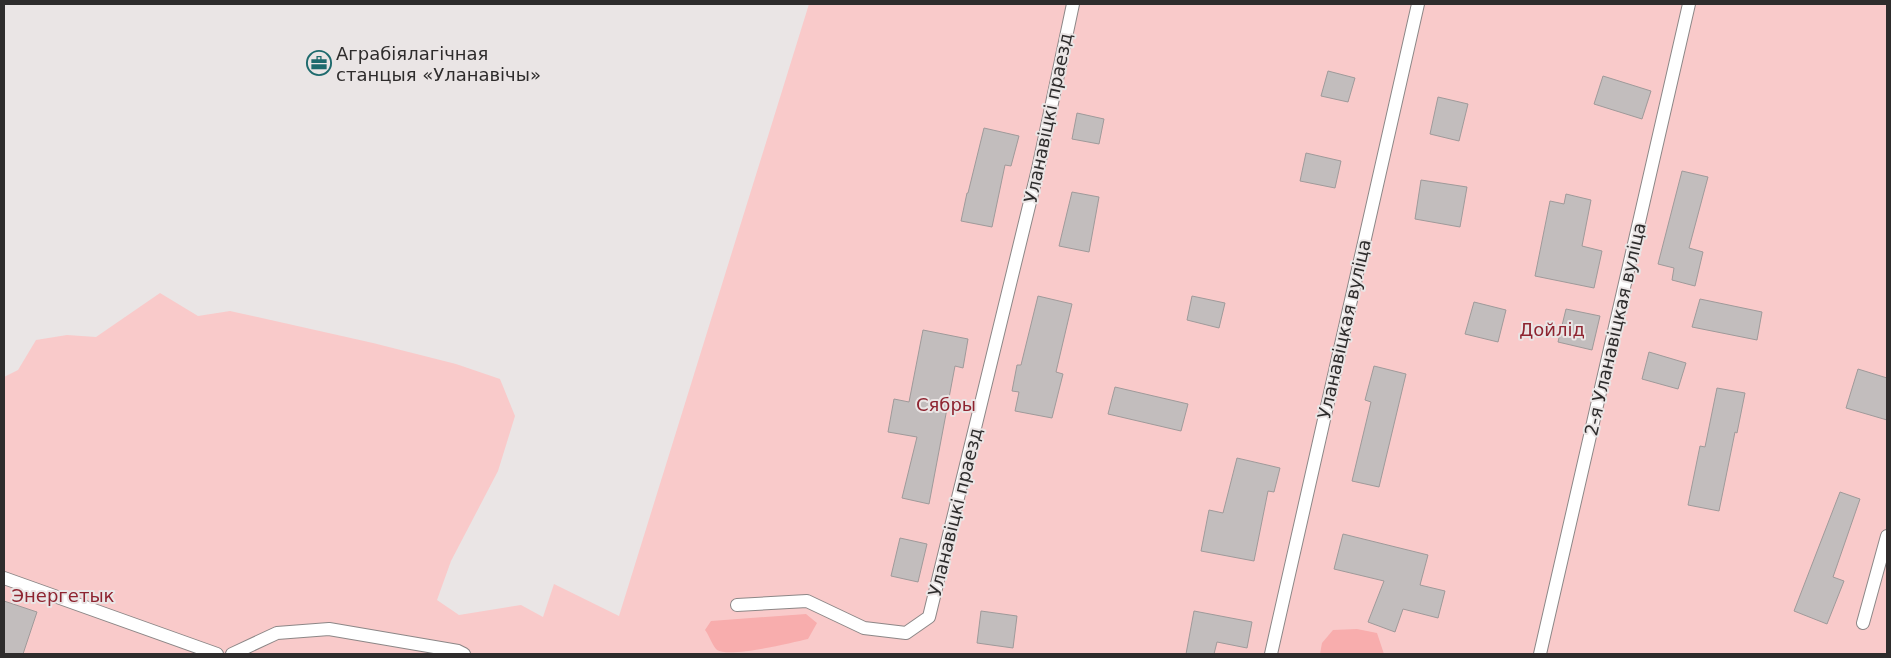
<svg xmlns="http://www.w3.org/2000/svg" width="1891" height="658" font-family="'DejaVu Sans',sans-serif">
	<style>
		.green { fill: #f9caca }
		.water { fill: #f8adad }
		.building { fill: #c2bdbd; stroke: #9f9a9a }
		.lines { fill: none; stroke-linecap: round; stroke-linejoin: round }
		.service-casing { stroke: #8c8787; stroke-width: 14 }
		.service { stroke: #fff; stroke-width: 12 }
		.labels { text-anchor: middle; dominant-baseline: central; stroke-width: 4; stroke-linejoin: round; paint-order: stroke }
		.poi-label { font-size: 18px; fill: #2e2c2c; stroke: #eae5e5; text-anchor: start }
		.street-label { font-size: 18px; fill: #2e2c2c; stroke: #eae5e5 }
		.park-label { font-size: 18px; fill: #8e2430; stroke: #eae5e5 }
	</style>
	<rect width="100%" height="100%" fill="#eae5e5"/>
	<polygon class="green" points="809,4 1887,4 1887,654 4,654 4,377 18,370 36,340 67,335 96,337 160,293 198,316 230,311 373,343 456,364 500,379 515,416 498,471 451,561 437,600 459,615 521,605 543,617 554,584 619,616"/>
	<g class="water">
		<path d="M806,614l11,9 -9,16c-18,4 -78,19 -91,11 -5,-5 -8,-15 -12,-20l6,-9z"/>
		<polygon points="1357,629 1377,633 1384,654 1320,654 1322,643 1333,630"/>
	</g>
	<g class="building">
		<polygon points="1328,71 1355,78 1348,102 1321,96"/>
		<polygon points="1603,76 1651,91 1642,119 1594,104"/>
		<polygon points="1438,97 1468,104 1459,141 1430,134"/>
		<polygon points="1077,113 1104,119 1099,144 1072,139"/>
		<polygon points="984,128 1019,136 1011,166 1005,165 992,227 961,221 967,193 968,193"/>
		<polygon points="1306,153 1341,161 1335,188 1300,181"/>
		<polygon points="1682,171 1708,177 1689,248 1703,252 1695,286 1672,280 1674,268 1658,264"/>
		<polygon points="1421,180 1467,187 1460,227 1415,219"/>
		<polygon points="1072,192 1099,197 1089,252 1059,246"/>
		<polygon points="1566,194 1591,200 1582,246 1602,251 1594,288 1535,276 1550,201 1564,204"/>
		<polygon points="1038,296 1072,304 1056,372 1063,374 1052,418 1015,411 1019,392 1012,391 1017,365 1021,365"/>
		<polygon points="1192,296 1225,303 1219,328 1187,320"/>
		<polygon points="1700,299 1762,312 1757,340 1692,327"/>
		<polygon points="1474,302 1506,310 1498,342 1465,334"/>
		<polygon points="1566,309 1600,316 1592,350 1558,342"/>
		<polygon points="923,330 968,339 963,368 955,366 929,504 902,498 917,437 888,432 894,399 909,402"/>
		<polygon points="1649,352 1686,363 1678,389 1642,379"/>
		<polygon points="1374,366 1406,374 1379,487 1352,481 1371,402 1365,400"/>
		<polygon points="1858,369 1887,378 1887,420 1846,408"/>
		<polygon points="1115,387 1188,404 1181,431 1108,414"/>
		<polygon points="1717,388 1745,393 1737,433 1735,432 1719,511 1688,505 1700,446 1705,447"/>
		<polygon points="1237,458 1280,468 1274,492 1268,491 1254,561 1201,551 1209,510 1223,513"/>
		<polygon points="1840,492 1860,499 1833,577 1844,581 1827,624 1794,611"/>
		<polygon points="1343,534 1428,555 1420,585 1445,591 1438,618 1403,609 1395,632 1368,622 1384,581 1334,569"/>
		<polygon points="900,538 927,544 918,582 891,576"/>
		<polygon points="4,601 37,612 23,654 4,654"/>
		<polygon points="981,611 1017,616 1013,648 977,643"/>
		<polygon points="1194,611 1252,622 1247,648 1217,642 1214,654 1186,654"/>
	</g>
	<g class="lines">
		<defs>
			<g id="service">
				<polyline points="4,578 217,654"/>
				<polyline points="737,605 807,601 864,628 906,633 929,617 1038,169 1073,4"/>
				<polyline points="1863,623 1887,536"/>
				<polyline points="232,654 277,633 329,629 458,651 464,654"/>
				<polyline points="1271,654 1418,4"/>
				<polyline points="1540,654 1689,4"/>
			</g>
		</defs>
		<use href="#service" class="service-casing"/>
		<use href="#service" class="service"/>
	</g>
	<defs>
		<symbol id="office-ring" viewBox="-11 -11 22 22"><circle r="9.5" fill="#eae5e5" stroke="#1e6a6d" stroke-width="1.5"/><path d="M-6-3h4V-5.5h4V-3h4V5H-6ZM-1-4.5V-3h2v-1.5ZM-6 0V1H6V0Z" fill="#1e6a6d"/></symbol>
	</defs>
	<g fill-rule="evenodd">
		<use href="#office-ring" x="305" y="49" width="28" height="28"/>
	</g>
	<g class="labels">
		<g class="poi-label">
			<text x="336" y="53">Аграбіялагічная<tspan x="336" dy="21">станцыя «Уланавічы»</tspan></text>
		</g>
		<g class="street-label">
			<text transform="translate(1048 118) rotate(-78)">Уланавіцкі праезд</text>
			<text transform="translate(1344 329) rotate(-77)">Уланавіцкая вуліца</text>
			<text transform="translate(1615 329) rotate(-77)">2-я Уланавіцкая вуліца</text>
			<text transform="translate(955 512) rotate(-76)">Уланавіцкі праезд</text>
		</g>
		<g class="park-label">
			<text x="1552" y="329">Дойлід</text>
			<text x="946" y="404">Сябры</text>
			<text x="63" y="595">Энергетык</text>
		</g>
	</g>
	<rect width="1891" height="658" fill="none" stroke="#2e2c2c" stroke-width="10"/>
</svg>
